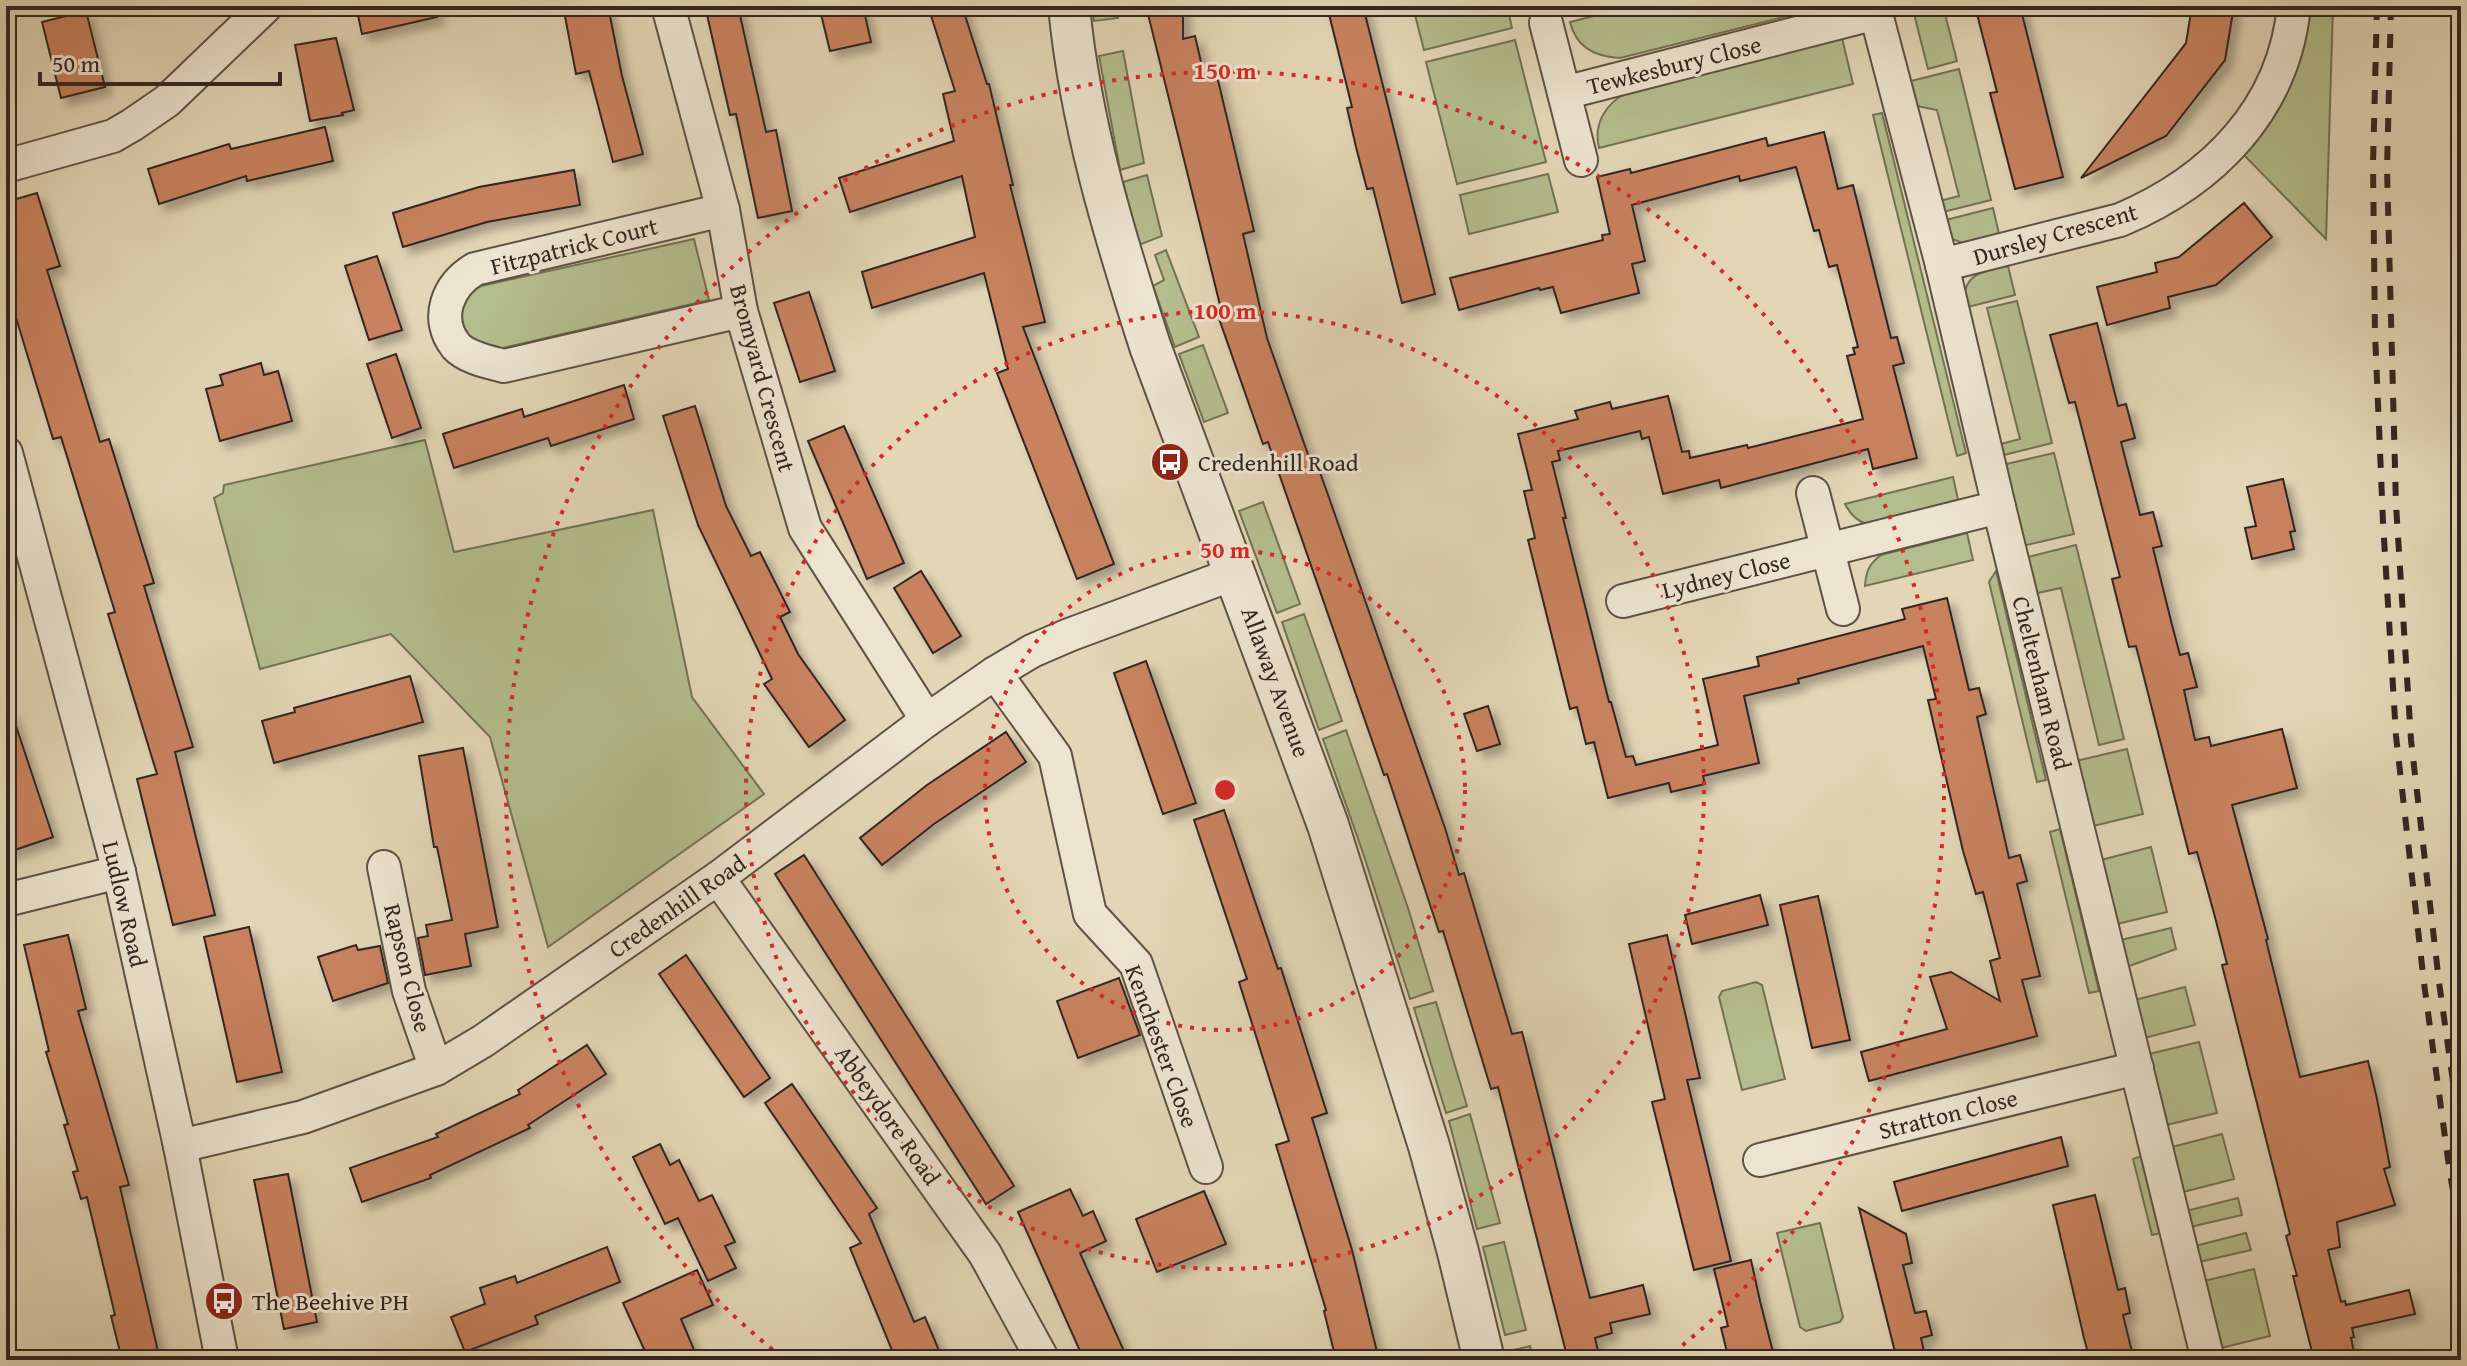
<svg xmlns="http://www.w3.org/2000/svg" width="2467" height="1366" font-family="'Gentium Book Plus',serif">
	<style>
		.green { fill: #b4bd8d; stroke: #737257; stroke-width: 2 }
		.building { fill: #c8825f; stroke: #322621; stroke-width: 2; filter: url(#shadow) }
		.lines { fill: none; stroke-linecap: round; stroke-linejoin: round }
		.minor-casing { stroke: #5e5246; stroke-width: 36 }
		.tertiary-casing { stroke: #5e5246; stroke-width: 44 }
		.minor { stroke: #ede4d0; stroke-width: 32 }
		.tertiary { stroke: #ede4d0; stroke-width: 40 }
		.rail { stroke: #322621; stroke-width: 6; stroke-dasharray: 14 14; stroke-linecap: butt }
		.ring { fill: none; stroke: #d62828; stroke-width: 4; stroke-dasharray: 4 8 }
		.labels { text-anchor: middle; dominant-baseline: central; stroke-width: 6; stroke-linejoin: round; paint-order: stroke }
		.street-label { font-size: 24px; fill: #322621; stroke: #ede4d0 }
		.poi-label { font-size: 24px; fill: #322621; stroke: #ede4d0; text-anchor: start }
		.centre { fill: #d62828; stroke: #ede4d0; stroke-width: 4 }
		.ring-label { font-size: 24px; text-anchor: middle; font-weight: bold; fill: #d62828; stroke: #ede4d0; stroke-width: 6; stroke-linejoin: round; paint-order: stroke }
	</style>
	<defs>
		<filter id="shadow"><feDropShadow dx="7" dy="7" stdDeviation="4" flood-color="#0004"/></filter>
	</defs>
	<rect width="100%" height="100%" fill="#e3d6b6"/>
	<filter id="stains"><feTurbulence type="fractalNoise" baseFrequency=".0025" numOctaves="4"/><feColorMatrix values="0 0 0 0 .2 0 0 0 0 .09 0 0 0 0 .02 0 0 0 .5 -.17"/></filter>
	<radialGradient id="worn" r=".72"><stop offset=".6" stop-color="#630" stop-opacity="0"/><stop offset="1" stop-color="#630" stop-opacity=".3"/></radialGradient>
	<g class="green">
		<polygon points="1092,6 1117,6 1118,18 1094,21"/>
		<polygon points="1432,6 1507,6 1512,28 1424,50 1414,11"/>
		<path d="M1633,6h195l-208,52c-24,-1 -44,-11 -50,-36z"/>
		<polygon points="1912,6 1943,6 1957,61 1928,69"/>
		<path d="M2306,6h27l-7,233 -82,-84c41,-38 48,-98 62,-149z"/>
		<path d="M1842,38l11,46 -254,64c-6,-25 7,-44 28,-56z"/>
		<polygon points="1515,40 1546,162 1457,184 1426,62"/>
		<polygon points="1123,51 1144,163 1120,170 1099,56"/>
		<polygon points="1959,69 1991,200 1939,213 1936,202 1959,196 1937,110 1912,105 1907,82"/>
		<polygon points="1882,113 1966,453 1957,456 1873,115"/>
		<polygon points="1548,174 1558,212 1469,234 1460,195"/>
		<polygon points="1147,175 1162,236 1139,245 1123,182"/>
		<polygon points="1993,208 2000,238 1966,244 1949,238 1942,221"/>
		<path d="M694,239l15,61 -219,51 -13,-4 -19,-24c1,-19 5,-29 23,-37z"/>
		<polygon points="1166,250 1199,337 1175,347 1153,286 1164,280 1155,255"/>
		<path d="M2008,266l7,29 -51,13c-2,-35 15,-35 44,-42z"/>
		<polygon points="2017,301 2052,443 2000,456 1997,445 2020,439 1987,308"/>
		<polygon points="1203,345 1228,413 1204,422 1179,354"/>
		<polygon points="425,440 454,552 653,510 692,697 764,794 548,947 490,737 391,634 260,669 214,498 223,493 224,485"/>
		<polygon points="2054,453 2074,534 2022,546 2002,465"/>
		<path d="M1953,477l6,27 -86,21c-14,-2 -21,-8 -28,-21z"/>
		<polygon points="1263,502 1300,604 1277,613 1239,511"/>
		<path d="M1967,533l6,27 -108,26c1,-15 4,-22 16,-31z"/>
		<polygon points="2076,545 2124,739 2099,745 2061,588 2033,594 2024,558"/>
		<polygon points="1996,571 2046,780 2037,782 1989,582"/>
		<polygon points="1304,614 1342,721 1319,730 1282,622"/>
		<polygon points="1346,730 1408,908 1433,991 1410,999 1363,853 1323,739"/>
		<polygon points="2127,749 2143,814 2093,826 2076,761"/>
		<polygon points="2060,829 2099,991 2089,993 2050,832"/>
		<polygon points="2151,847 2167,912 2117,924 2101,860"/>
		<polygon points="2171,928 2176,949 2127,967 2121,940"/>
		<polygon points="1756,982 1762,985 1785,1079 1742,1090 1719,997 1722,991"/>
		<polygon points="2185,987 2195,1025 2144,1038 2135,1000"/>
		<polygon points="1436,1002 1467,1106 1446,1113 1414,1008"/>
		<polygon points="2199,1042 2217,1113 2166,1125 2149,1054"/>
		<polygon points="1470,1114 1500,1223 1477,1229 1449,1121"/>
		<polygon points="2222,1134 2234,1179 2183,1192 2172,1147"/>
		<polygon points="2142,1156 2161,1233 2152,1235 2133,1159"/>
		<polygon points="2238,1198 2242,1215 2190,1227 2186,1211"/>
		<polygon points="1820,1223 1843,1317 1840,1322 1806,1331 1800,1327 1777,1233"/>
		<polygon points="2246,1233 2251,1250 2199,1262 2195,1246"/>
		<polygon points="1504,1242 1526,1330 1505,1335 1483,1247"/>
		<polygon points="2254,1269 2270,1336 2221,1348 2204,1281"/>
		<polygon points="1530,1346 1533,1360 1511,1360 1509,1351"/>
	</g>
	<g class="building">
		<polygon points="356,6 436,6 437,17 362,34"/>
		<polygon points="563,6 608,6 622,76 643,154 613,162 589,71 576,74"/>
		<polygon points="705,6 738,6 766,132 776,130 792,211 758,218 736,114 730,115"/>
		<polygon points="819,6 863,6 871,42 830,51"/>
		<polygon points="928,6 962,6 987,84 989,84 1013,185 1010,185 1045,322 1023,327 1114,564 1077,579 997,373 1008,369 984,273 872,308 862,272 975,237 962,176 850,212 839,178 954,141 943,94 955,91"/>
		<polygon points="1146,6 1183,6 1183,39 1195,36 1204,75 1216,72 1254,231 1243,234 1267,338 1310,460 1315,459 1327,492 1445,828 1459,875 1464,873 1512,1034 1522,1032 1590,1298 1643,1285 1650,1314 1610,1323 1612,1333 1595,1338 1600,1360 1568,1360 1498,1087 1491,1089 1443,931 1439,932 1387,774 1384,775 1268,442 1263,444 1215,307 1220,305"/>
		<polygon points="1327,6 1363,6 1435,294 1402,303 1373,188 1367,189 1356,147 1347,108 1352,107"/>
		<polygon points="1975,6 2020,6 2063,177 2015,189 1990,93 1997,92"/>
		<polygon points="2192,6 2234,6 2225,60 2166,136 2081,178 2186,43"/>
		<polygon points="86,11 105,87 61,98 42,22"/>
		<polygon points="336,38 354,110 342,113 343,115 310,121 295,45"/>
		<polygon points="325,127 333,161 247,181 246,176 159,204 148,169 229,144 231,149"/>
		<polygon points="1824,132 1838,189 1853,185 1891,338 1897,337 1904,363 1893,366 1917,458 1873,469 1868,449 1721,488 1719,480 1663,494 1649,437 1642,439 1640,431 1558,451 1560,460 1552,462 1566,518 1563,518 1609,702 1611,702 1626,757 1633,756 1636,765 1718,745 1703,679 1759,666 1757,657 1905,619 1902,609 1947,598 1969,690 1979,688 1986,714 1977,717 2009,858 2020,855 2027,881 2017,884 2040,976 2022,980 2037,1036 1869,1081 1861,1052 1947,1029 1930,977 1951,972 2000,1001 1990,961 2000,958 1983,892 1976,894 1963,851 1928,700 1936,699 1923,646 1798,679 1799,683 1744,696 1759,763 1703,776 1705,784 1671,792 1669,783 1608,798 1594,742 1586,744 1577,707 1570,709 1528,540 1535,538 1524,491 1532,490 1518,434 1578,419 1575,411 1610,402 1612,409 1668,396 1682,452 1689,451 1690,458 1747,445 1748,448 1863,419 1847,356 1855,354 1853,348 1858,347 1837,265 1829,267 1819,230 1814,231 1796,167 1740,181 1739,176 1632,205 1645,261 1632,264 1639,293 1561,313 1553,287 1540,290 1539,288 1459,310 1450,278 1603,240 1602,235 1610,234 1597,177 1630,169 1631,173 1766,138 1768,146"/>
		<polygon points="574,170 580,205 487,222 403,247 393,213 479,187"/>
		<polygon points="37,193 60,266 47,270 100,442 109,439 154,583 144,586 193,747 175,752 215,915 173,925 137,779 157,774 108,614 115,612 61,437 53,439 10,298 14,297 6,272 6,202"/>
		<polygon points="2244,203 2272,237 2216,285 2168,297 2170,308 2107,325 2097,287 2157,272 2155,263 2179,257"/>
		<polygon points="377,256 402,330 369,340 345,266"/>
		<polygon points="809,292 835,371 800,382 774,303"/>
		<polygon points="2097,323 2118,406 2126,404 2135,438 2121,442 2140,515 2153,512 2162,546 2153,548 2172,625 2180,655 2188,653 2197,687 2184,690 2195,740 2209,737 2211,746 2282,729 2297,788 2232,805 2268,939 2266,940 2300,1077 2368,1061 2377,1099 2390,1167 2384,1169 2395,1205 2337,1222 2340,1247 2328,1250 2341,1302 2345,1301 2346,1305 2409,1290 2415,1314 2352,1328 2354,1337 2351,1338 2355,1357 2342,1360 2314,1360 2293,1276 2297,1276 2286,1236 2290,1234 2222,965 2227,964 2215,917 2197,852 2189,854 2136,646 2129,647 2112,579 2120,577 2075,402 2069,403 2050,335"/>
		<polygon points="396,354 421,428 392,438 367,364"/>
		<polygon points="261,363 264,375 278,371 292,421 220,441 206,389 223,385 220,375"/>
		<polygon points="624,385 634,419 551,446 548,438 454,468 443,434 522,409 524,417"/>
		<polygon points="695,406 726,506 751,556 760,552 790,612 780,617 798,654 845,720 809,747 764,684 772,679 698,525 663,416"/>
		<polygon points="844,426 904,563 867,579 808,441"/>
		<polygon points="2283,479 2295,531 2290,532 2294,549 2252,559 2245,528 2256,526 2247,487"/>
		<polygon points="921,571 961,636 933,653 894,588"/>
		<polygon points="1146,661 1196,803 1163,814 1114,673"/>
		<polygon points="410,676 423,722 274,763 262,721 295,712 294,708"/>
		<polygon points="1488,706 1500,744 1477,751 1464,714"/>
		<polygon points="11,711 53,837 6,853 6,712"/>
		<polygon points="1006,732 1026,762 934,824 882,865 860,838 927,785"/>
		<polygon points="463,748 498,927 465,934 471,966 425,975 418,938 428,936 426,925 452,920 437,847 434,847 419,756"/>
		<polygon points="1224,810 1278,969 1281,968 1327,1113 1312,1118 1352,1250 1379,1360 1336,1360 1324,1311 1326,1310 1276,1145 1289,1141 1239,982 1247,979 1194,820"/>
		<polygon points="804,855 1014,1186 986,1204 775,874"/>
		<polygon points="1760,895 1768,925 1692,944 1685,915"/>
		<polygon points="1818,896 1850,1040 1812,1048 1780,905"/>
		<polygon points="249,927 282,1072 237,1082 204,937"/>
		<polygon points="68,935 86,1009 78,1011 129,1185 120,1187 160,1360 122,1360 111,1316 115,1315 87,1197 81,1199 73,1172 78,1171 64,1125 68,1124 46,1052 49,1051 24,945"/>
		<polygon points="1667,935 1700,1078 1687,1080 1731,1261 1694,1270 1652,1102 1665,1099 1629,944"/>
		<polygon points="356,945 358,950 380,946 388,983 333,1001 318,957"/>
		<polygon points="686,955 770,1078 744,1097 659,974"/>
		<polygon points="1119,978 1140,1035 1078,1058 1057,1001"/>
		<polygon points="587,1045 606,1074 528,1125 530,1128 430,1175 431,1178 362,1202 350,1168 438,1137 436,1134 520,1094 518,1090"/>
		<polygon points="792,1084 877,1208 869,1214 914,1322 925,1317 943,1360 896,1360 850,1248 861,1243 765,1103"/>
		<polygon points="2061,1137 2068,1166 1902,1211 1894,1182"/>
		<polygon points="660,1144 670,1165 679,1160 699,1201 712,1195 735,1242 725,1246 736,1268 708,1281 678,1218 665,1224 633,1157"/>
		<polygon points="288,1174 317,1322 284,1329 254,1180"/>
		<polygon points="1070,1189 1083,1216 1093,1211 1106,1241 1080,1253 1128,1360 1084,1360 1018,1212"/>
		<polygon points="1204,1191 1226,1244 1157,1272 1136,1219"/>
		<polygon points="2095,1195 2118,1290 2125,1288 2130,1313 2123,1315 2134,1360 2090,1360 2084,1338 2053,1205"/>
		<polygon points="1859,1208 1906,1234 1912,1263 1903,1265 1915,1313 1926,1311 1932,1335 1921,1338 1926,1360 1897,1360"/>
		<polygon points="607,1247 620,1282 535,1316 538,1324 465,1352 451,1317 485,1304 480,1288 515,1276 517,1283"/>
		<polygon points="1751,1260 1760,1301 1775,1360 1729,1360 1721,1328 1728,1326 1714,1269"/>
		<polygon points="697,1270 713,1305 681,1319 695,1352 679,1360 649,1360 623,1303"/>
	</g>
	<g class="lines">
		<defs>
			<g id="minor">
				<polyline points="668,6 723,210 741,311 805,528 927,720"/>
				<polyline points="1874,6 1942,265 1999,507 2208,1360"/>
				<polyline points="1546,23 1564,93"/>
				<polyline points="1581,160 1564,93 1876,13"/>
				<polyline points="6,166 113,136 132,125 167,101 266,6"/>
				<path d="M723,210l-248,59c-27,16 -41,49 -19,77 11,12 33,16 48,20l237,-55"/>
				<path d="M1942,265l178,-45c93,-39 164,-111 174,-214"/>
				<polyline points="6,453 119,872 180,1146 222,1360"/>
				<polyline points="1813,493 1843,609"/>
				<polyline points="1623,601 1999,507"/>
				<polyline points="995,673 1055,756 1090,914 1136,964 1206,1167"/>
				<polyline points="384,867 409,991 436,1069"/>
				<polyline points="718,878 985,1254 1043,1360"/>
				<polyline points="6,900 119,872"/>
				<polyline points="180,1146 303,1117 436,1069 483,1041 718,878 927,720 995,673 1032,651 1069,635 1236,573"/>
				<polyline points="1760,1160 2137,1068"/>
			</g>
			<path id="tertiary" d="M1069,6c11,117 45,228 81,340l178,479 101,321 29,106 26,108"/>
		</defs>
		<use href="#minor" class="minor-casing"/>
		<use href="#tertiary" class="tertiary-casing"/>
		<use href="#minor" class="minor"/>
		<use href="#tertiary" class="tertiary"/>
		<g class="rail">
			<polyline points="2377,6 2373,165 2375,333 2383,522 2396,736 2424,983 2450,1174 2461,1234"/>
			<polyline points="2391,6 2387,169 2396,505 2411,740 2439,982 2461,1139"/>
		</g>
	</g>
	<g class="ring">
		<circle cx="1225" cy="790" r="240"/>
		<circle cx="1225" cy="790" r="479"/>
		<path d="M782 1357A719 719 0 1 1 1668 1357"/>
	</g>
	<defs>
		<symbol id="bus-disc" viewBox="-11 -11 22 22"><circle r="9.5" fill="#8f2418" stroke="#ede4d0"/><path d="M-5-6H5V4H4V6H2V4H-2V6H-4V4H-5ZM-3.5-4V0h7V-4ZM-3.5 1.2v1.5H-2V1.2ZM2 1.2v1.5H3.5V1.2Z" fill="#fff"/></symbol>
	</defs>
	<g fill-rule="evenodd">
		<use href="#bus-disc" x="1148" y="440" width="44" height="44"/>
		<use href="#bus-disc" x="202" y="1279" width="44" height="44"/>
	</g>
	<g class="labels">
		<g class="street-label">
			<text transform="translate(1674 65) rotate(-14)">Tewkesbury Close</text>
			<text transform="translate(2055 234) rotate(-16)">Dursley Crescent</text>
			<text transform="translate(574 246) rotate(-14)">Fitzpatrick Court</text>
			<text transform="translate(763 378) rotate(75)">Bromyard Crescent</text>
			<text transform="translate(1726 575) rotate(-14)">Lydney Close</text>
			<text transform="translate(1276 682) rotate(70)">Allaway Avenue</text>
			<text transform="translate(2042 683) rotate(76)">Cheltenham Road</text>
			<text transform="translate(125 904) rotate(77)">Ludlow Road</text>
			<text transform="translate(677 906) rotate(-35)">Credenhill Road</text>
			<text transform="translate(408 968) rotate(76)">Rapson Close</text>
			<text transform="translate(1162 1046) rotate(70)">Kenchester Close</text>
			<text transform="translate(1948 1114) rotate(-14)">Stratton Close</text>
			<text transform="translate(888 1115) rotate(55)">Abbeydore Road</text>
		</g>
		<g class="poi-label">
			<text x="1198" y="462">Credenhill Road</text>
			<text x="252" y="1301">The Beehive PH</text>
		</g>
	</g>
	<circle cx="1225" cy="790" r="12" class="centre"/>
	<g class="ring-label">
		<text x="1225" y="79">150 m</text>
		<text x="1225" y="319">100 m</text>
		<text x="1225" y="558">50 m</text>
	</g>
	<rect width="2467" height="1366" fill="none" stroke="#e3d6b6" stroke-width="32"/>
	<rect x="8" y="8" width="2451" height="1350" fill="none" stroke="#322621" stroke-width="4"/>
	<rect x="16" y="16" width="2435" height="1334" fill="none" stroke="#322621" stroke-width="2"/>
	<path d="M40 72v12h240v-12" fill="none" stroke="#322621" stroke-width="4"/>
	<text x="52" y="72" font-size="24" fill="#322621" stroke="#ede4d0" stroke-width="6" paint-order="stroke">50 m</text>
	<rect width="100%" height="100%" filter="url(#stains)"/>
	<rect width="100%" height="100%" fill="url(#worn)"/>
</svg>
